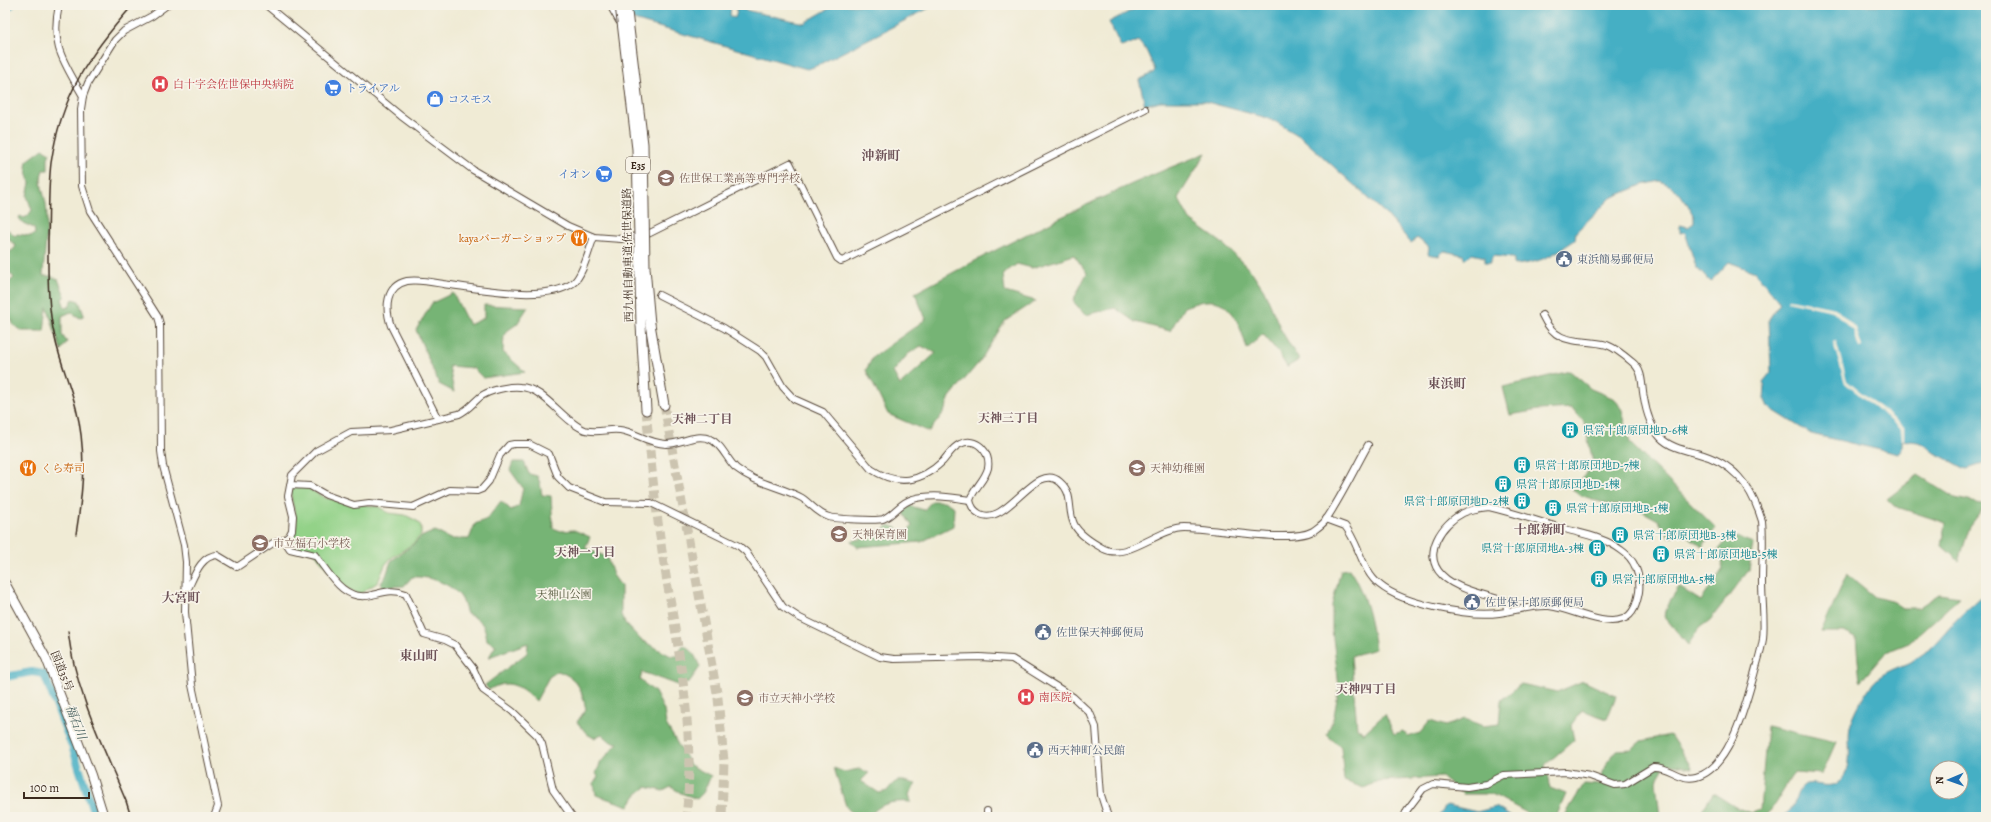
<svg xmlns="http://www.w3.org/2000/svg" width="1991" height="822" font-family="Alegreya,'Noto Serif JP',serif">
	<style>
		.green { fill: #93d288; stroke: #677e53 }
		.forest { fill: #76b474; stroke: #586f49; fill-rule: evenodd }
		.water { fill: #45afc4; stroke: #406c71; fill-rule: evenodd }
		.pier { fill: #f0ebd5 }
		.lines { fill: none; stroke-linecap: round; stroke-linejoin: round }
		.river { stroke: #45afc4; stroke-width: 8 }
		.motorway-tunnel { stroke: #ccc4b0; stroke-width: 9; stroke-dasharray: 9 4.5; stroke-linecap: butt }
		.tertiary-casing { stroke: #564739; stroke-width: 8 }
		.trunk-casing { stroke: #564739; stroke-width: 10 }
		.motorway-casing { stroke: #564739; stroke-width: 11 }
		.tertiary { stroke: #fff; stroke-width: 6 }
		.trunk { stroke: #fff; stroke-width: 8 }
		.motorway { stroke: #fff; stroke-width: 9 }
		.rail { stroke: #3b2a1e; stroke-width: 1.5 }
		.motorway-bridge-casing { stroke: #564739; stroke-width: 11; stroke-linecap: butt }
		.motorway-bridge { stroke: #fff; stroke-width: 9 }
		.labels { text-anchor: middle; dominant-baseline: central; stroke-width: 3.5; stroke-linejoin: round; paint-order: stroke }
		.shield { fill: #f7f3e8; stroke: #73665b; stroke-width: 1 }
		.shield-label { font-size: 10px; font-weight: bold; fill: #3b2a1e }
		.health-label { font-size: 11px; fill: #be3a42; stroke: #f7f3e8; text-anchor: start }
		.shop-label { font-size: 11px; fill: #366cbe; stroke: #f7f3e8; text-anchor: start }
		.education-label { font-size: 11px; fill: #785e54; stroke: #f7f3e8; text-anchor: start }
		.food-label { font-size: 11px; fill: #c56008; stroke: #f7f3e8; text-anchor: end }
		.street-label { font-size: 11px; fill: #3b2a1e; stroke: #f7f3e8 }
		.service-label { font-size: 11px; fill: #4e5e75; stroke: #f7f3e8; text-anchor: start }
		.culture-label { font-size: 11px; fill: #0d838f; stroke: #f7f3e8; text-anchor: start }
		.park-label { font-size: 11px; fill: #515438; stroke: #f7f3e8 }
		.neighbourhood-label { font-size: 12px; font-weight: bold; fill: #6e5359; stroke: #f7f3e8 }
		.water-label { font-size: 12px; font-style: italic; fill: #3e5958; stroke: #f7f3e8 }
		.quarter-label { font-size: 13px; font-weight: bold; fill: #6e5359; stroke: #f7f3e8 }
	</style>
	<rect width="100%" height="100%" fill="#f7f3e8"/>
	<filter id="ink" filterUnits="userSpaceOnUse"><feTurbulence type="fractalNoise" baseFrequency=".025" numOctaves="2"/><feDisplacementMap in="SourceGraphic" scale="8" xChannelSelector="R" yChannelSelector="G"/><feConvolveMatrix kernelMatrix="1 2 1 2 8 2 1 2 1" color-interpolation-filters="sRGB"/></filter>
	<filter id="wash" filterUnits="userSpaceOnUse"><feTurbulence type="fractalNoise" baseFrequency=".012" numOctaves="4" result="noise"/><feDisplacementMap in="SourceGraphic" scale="16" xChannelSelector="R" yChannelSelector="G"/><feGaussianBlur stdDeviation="0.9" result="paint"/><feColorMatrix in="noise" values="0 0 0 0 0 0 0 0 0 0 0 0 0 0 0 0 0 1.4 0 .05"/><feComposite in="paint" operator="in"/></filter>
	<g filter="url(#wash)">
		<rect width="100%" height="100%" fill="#f0ebd5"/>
		<path class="green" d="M292,487h14l19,11 54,9 10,6 16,2 12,6 4,5v9l-7,8 -24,16 -5,6 -7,17 -18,12h-3l-19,-11 -23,-30 -23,-7 -2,-2v-6c15,-13 -3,-36 2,-51z"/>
		<g class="forest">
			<path d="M43,149l7,4 -2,5v12h-5c-5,12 1,22 3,34 3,24 -2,48 -3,72h7l8,3 7,17 -3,3 3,9 4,-1 4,-8 6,2 5,14 -4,3 -9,-6 -9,4v19l5,7 -6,8 -14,-43 -3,24h-22l-10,-7 1,-3 -8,-2v-34l9,-7 -9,-11 2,-14 6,-3 3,-4 -11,-10v-4l4,-2 6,6 2,-2 14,2 4,-2 -1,-6 -11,-5 -4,-5 1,-2 4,2 4,-2 4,-6 -5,-14 3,-13 -4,-16 1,-6z"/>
			<path d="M1206,153l-28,45 12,22 32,23 30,29 12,18 17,40 18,30 -12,7 -9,-15 -15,-18 -16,15c-6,-20 -14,-51 -41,-48 -7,0 -15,4 -22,6l-14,24 -35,-9 -20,-14 -30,7 -12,-14 14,-28 -13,-18 -42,13 -15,-4 -14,10 2,18 31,9 -31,20 -25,40 -30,36 -6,15 -15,20 -41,-18 -22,-44 7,-13 53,-38 -11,-26c94,-51 191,-101 291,-140zM921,346l15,7 -36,32 -7,-13 15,-18z"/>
			<polygon points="453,293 469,325 484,318 484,305 528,307 517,324 507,331 504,335 503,352 525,372 483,378 473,368 449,366 454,392 439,384 416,330 432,303"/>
			<polygon points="1570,371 1591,389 1615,399 1622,410 1630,443 1716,528 1702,547 1683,532 1669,537 1658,520 1631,505 1610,505 1580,495 1572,490 1594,466 1584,422 1572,408 1539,410 1510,415 1503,387"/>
			<path d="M513,462h11l5,12 8,2 3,7 2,12 9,1 2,32 8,3 13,-1 16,7 -5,11 22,9 6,18 8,11v29l4,8 16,17 30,16h7l5,-11c10,4 13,13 17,22l-10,14 -9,5 -39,-14 -2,8 15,12 9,18 2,14 24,41 21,11 -8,17 -6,6 -16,-6 -10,-6 -8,4 -17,-4 -10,8 -7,11 -33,-11 -2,-12 4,-6 -2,-4 5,-11 17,-19 -7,-1 -9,-8 -8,4 -7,-4 -10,-12 9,-13c-5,-20 -7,-30 -28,-38l-9,6 -13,24c-14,-14 -28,-24 -47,-11l-4,-5 42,-32 1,-10 -39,14 7,-12 -9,-5c-2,-16 -6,-20 -20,-26 -2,-5 -3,-11 -5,-15 -10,-16 -33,-23 -50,-22l-8,9 -22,1 -1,-4 5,-7 5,-15 24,-18 6,-6 14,-6 15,8h19l6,-15 12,-5 14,-18 10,9 8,-4 4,-18 -13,-18z"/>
			<polygon points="1918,475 1955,498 1986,505 1970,526 1959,561 1942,546 1946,523 1894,506 1887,499"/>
			<polygon points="932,501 944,501 954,507 953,526 921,542 857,547 851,541 871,537 890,525 907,533 912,526 903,512 910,506 924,510"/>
			<polygon points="1731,535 1753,543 1749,570 1710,620 1699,628 1688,645 1664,616 1671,599 1679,587 1701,601 1723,569 1718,551"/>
			<path d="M1349,569c16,23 22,52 26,80l-24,7 6,72 7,5 21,-19 9,20 9,-3 5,6 12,-4 10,-12 16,5 19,-7 18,7 16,-2 2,-24 20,-16 36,8 26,-11 33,15 -9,23 -25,-9 -11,15 3,15 -29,25 5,23 16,6 -10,23 -27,-3 -37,-20h-29l-21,-17 -63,4 -15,7 -20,-7 -3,-34 -14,-12 7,-19 5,-29 -7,-57v-25l9,-35z"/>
			<polygon points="1847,574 1875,597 1894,602 1903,608 1918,608 1939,594 1960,597 1909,643 1886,652 1860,682 1856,638 1844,632 1821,632"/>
			<polygon points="1767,726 1836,742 1822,774 1794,772 1771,810 1763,817 1736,817 1727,812 1724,817 1701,817 1700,814 1713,793 1737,808 1752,813 1760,810"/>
			<polygon points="1670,735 1692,768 1666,764 1656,781 1660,817 1564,817 1584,784 1600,785 1605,765 1617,750 1632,749 1641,741"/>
			<path d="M834,768l10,4 15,-3 10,4 -8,8 18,12 8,-2c10,-14 13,-11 29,-7l-7,10 2,8c-17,-1 -31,0 -42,15l-16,-2 -7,-9z"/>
		</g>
		<g class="water">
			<polygon points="613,5 726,5 731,6 730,16 735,18 737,11 735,11 736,8 804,23 835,5 935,5 814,67 807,69 623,17"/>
			<path d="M1142,5h844v458l-19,6 -4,-1 -33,-18 -3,-4 -9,-4 -16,-2v8l-4,6 -87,-20 -43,-27 -4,-9 1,-10 -2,-6 8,-10 -2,-53 11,-16 -25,-31 -26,-10 -19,20 -14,-15 -11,-35 -5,1v-8l8,2 6,-4v-6l-6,-12 -8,-11 -9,-8 -11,-5 -18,4 -31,13 -35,34 -1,8c-24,16 -31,22 -61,25v-6l-2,-1 -19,-2 -3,7h-5v-6l-13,-3 -7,5 -2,-4 -19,-4 -5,5 -11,-2 1,-7 -12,-9 -6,5 -24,-28 -86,-78 -30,-18 -68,-18h-43l-15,4 -6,-25 14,-7 2,-3 -9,-20 -8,-9 -17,6 -12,-25z"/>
			<path d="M1986,590v227h-205c3,-2 8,-5 10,-8 5,-7 5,-18 13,-24 9,-6 29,10 41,-10 8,-13 2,-34 5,-48 3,-13 17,-39 27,-48 11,-10 28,-13 40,-21 18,-11 28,-28 43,-42 9,-9 19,-15 26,-26zM1937,768h24v24h-24z"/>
			<polygon points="1447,805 1477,812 1496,807 1511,817 1438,817"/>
		</g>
		<g class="pier">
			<polygon points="1789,299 1835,308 1856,328 1862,347 1859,348 1854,331 1833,311 1788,301"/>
			<polygon points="1836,341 1847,381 1904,427 1904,440 1902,440 1901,429 1845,383 1833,342"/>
		</g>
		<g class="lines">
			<g class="river">
				<polyline points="5,9 11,5"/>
				<polyline points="5,677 32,672 44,674 72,746 95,817"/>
			</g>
		</g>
	</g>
	<g filter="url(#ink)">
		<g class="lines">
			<g class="motorway-tunnel">
				<polyline points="664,405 718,698 724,761 722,817"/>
				<path d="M646,410c5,52 10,103 18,154 14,84 32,167 22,253"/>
			</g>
			<defs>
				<g id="tertiary">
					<path d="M59,5c-9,41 5,57 24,91"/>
					<polyline points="167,5 152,16 124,31 115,40 88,83 83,96 81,109 82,186 90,211 158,317 160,324 161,451 163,466 184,545 186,562 185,612 192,685 218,806 214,817"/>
					<polyline points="266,5 401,116 473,170 568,226 594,237 621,239 648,234 790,163 837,258 841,261 844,260 1145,109"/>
					<polyline points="610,5 619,21"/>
					<path d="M659,295l65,33 36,23 6,6 17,30 11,12 29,13 48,57c27,18 50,13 72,-8 5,-6 10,-14 17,-17 16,-8 31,8 28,24 -3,12 -14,20 -18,32 1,6 4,11 10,14 27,13 56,-54 80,-32 14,12 7,27 14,42 5,11 19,19 30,25 23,12 55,-21 80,-21 29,0 106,16 129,3 4,-3 9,-6 12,-10 16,-23 29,-51 43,-76"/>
					<path d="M438,419l-47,-93c-6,-17 -6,-40 16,-45 11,-2 25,1 36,3 33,4 102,19 130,-1 10,-7 16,-34 21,-46"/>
					<polyline points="290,485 310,486 326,495 354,505 369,503 413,507 450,490 477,491 482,489 489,481 500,455 509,445 514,444 529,444 549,454 558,477 569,488 605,502 651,503 739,546 746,552 783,607 800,618 880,657 894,659 980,657 1012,659 1073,697 1090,713 1096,727 1101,795 1108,817"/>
					<path d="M1326,519l19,7c14,17 17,46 35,59 23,19 89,32 119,28 16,-2 33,-8 50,-7 21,2 54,21 74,13 11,-4 14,-16 16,-27 2,-16 -4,-33 -18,-42 -15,-12 -38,-16 -56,-21 -25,-7 -50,-16 -76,-22 -9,1 -18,2 -26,6 -21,10 -42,41 -21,62 13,14 46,21 64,26l1,10"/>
					<path d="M284,540l6,9 25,6c14,18 29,48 57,40 13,-3 21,-6 34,-1l18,40 21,6 10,5 18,23 10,22 29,21 26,25 4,8 11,46 19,27"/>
					<path d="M184,596c9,-14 14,-40 33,-41l20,12 36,-24 11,-3 5,-4 3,-6 1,-14 -5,-20 4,-21 24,-24 35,-19 40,-2 68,-16c9,-4 13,-10 21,-17 9,-7 29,-11 40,-10 24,0 43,35 65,43 13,4 23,-2 35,0 15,2 27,13 46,14 15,0 29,-11 44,-5 12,5 17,21 26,29 20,16 44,18 66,30 9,6 16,16 27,19 7,2 48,4 54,2 11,-4 17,-17 30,-20 18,-5 38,-2 57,1"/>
					<polyline points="987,811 987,817"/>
					<path d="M1404,817l3,-7 16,-21 10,-5 34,3 19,-3 18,-9 62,-3 24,4 25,9 10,-1 28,-17c16,-1 25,14 43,10 34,-8 50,-74 58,-102 3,-12 7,-23 9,-36 2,-19 -1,-38 -1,-57 0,-21 2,-41 0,-61 -11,-36 -29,-59 -66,-68 -12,-3 -27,-6 -36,-16 -9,-10 -14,-26 -16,-39 -3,-13 0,-27 -12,-36 -7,-6 -17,-14 -25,-17 -27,-7 -50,3 -65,-30"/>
				</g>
				<polyline id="trunk" points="5,583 46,658 91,775 104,817"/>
				<g id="motorway">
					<polyline points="650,324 664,405"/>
					<polyline points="641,325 646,410"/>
				</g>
			</defs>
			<use href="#tertiary" class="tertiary-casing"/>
			<use href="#trunk" class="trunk-casing"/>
			<use href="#motorway" class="motorway-casing"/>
			<use href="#tertiary" class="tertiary"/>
			<use href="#trunk" class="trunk"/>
			<use href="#motorway" class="motorway"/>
			<g class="rail">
				<path d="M76,534c7,-43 11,-83 0,-126 -6,-24 -16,-46 -21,-70 -8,-33 -7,-66 -7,-99 1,-25 0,-51 3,-76 10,-67 38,-109 82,-158"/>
				<path d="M68,631c7,60 35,115 58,170l5,16"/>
			</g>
			<defs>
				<g id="motorway-bridge">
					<polyline points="620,5 637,149 641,325"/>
					<polyline points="627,12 643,144 645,268 650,324"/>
				</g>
			</defs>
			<use href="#motorway-bridge" class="motorway-bridge-casing"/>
			<use href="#motorway-bridge" class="motorway-bridge"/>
		</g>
	</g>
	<defs>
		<symbol id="hospital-disc" viewBox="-11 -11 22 22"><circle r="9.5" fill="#e0444e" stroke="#f7f3e8"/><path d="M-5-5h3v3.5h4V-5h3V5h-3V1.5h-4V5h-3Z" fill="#fff"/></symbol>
		<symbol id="supermarket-disc" viewBox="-11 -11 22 22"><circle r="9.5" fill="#3f7fe0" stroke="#f7f3e8"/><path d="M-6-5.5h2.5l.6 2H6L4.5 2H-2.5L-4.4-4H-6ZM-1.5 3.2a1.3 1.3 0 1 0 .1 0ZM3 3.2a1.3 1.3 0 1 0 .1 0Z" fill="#fff"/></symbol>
		<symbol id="shop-disc" viewBox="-11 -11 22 22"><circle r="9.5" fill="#3f7fe0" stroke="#f7f3e8"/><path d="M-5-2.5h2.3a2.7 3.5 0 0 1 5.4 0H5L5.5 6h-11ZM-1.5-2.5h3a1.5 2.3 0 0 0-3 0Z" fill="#fff"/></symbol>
		<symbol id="school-disc" viewBox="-11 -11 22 22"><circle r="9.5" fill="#8d6e63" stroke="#f7f3e8"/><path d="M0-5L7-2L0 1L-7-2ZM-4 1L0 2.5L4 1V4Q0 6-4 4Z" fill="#fff"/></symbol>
		<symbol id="restaurant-disc" viewBox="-11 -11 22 22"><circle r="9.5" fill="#e8710a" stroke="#f7f3e8"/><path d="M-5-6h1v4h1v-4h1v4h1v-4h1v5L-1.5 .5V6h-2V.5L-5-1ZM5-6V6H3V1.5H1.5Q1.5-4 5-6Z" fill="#fff"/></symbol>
		<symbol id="civic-disc" viewBox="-11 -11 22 22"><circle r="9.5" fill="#5c6f8a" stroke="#f7f3e8"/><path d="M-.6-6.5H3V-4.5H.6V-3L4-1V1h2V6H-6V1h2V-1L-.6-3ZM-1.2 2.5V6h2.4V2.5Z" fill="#fff"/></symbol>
		<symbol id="building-disc" viewBox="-11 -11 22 22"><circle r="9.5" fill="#0f9aa8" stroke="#f7f3e8"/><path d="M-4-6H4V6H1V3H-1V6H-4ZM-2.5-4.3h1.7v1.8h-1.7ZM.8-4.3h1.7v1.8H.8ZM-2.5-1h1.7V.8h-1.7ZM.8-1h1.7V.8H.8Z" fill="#fff"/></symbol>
	</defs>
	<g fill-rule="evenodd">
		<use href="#hospital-disc" x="150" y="74" width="20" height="20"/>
		<use href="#supermarket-disc" x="323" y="78" width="20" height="20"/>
		<use href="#shop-disc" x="425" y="89" width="20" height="20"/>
		<use href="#supermarket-disc" x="594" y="164" width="20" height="20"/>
		<use href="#school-disc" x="656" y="168" width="20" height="20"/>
		<use href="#restaurant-disc" x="569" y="228" width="20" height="20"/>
		<use href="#civic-disc" x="1554" y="249" width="20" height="20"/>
		<use href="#building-disc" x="1560" y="420" width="20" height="20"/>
		<use href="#building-disc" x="1512" y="455" width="20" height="20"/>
		<use href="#restaurant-disc" x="18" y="458" width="20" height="20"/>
		<use href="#school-disc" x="1127" y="458" width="20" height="20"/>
		<use href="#building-disc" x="1493" y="474" width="20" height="20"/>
		<use href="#building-disc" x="1512" y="491" width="20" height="20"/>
		<use href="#building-disc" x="1543" y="498" width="20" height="20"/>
		<use href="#school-disc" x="829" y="524" width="20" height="20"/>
		<use href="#building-disc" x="1610" y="525" width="20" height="20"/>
		<use href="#school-disc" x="250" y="533" width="20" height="20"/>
		<use href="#building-disc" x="1587" y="538" width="20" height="20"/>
		<use href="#building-disc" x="1651" y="544" width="20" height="20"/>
		<use href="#building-disc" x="1589" y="569" width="20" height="20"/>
		<use href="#civic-disc" x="1462" y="592" width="20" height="20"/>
		<use href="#civic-disc" x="1033" y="622" width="20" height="20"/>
		<use href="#hospital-disc" x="1016" y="687" width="20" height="20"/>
		<use href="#school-disc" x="735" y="688" width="20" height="20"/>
		<use href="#civic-disc" x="1025" y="740" width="20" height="20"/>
	</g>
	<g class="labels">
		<rect class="shield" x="626" y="157" width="24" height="16" rx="3"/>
		<g class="shield-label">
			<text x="638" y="165">E35</text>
		</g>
		<g class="health-label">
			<text x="173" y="84">白十字会佐世保中央病院</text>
			<text x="1039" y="697">南医院</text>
		</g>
		<g class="shop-label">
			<text x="346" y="88">トライアル</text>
			<text x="448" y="99">コスモス</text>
			<text x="591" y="174" text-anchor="end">イオン</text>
		</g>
		<g class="education-label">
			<text x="679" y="178">佐世保工業高等専門学校</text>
			<text x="1150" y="468">天神幼稚園</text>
			<text x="852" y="534">天神保育園</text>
			<text x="273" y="543">市立福石小学校</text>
			<text x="758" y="698">市立天神小学校</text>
		</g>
		<g class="food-label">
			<text x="566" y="238">kayaバーガーショップ</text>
			<text x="41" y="468" text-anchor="start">くら寿司</text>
		</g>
		<g class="street-label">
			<text transform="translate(628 255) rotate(-91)">西九州自動車道;佐世保道路</text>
			<text transform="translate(62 671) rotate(68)">国道35号</text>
		</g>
		<g class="service-label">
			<text x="1577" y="259">東浜簡易郵便局</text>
			<text x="1485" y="602">佐世保十郎原郵便局</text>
			<text x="1056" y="632">佐世保天神郵便局</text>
			<text x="1048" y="750">西天神町公民館</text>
		</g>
		<g class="culture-label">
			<text x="1583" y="430">県営十郎原団地D-6棟</text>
			<text x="1535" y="465">県営十郎原団地D-7棟</text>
			<text x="1516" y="484">県営十郎原団地D-1棟</text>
			<text x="1509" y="501" text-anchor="end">県営十郎原団地D-2棟</text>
			<text x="1566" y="508">県営十郎原団地B-1棟</text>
			<text x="1633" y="535">県営十郎原団地B-3棟</text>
			<text x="1584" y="548" text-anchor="end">県営十郎原団地A-3棟</text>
			<text x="1674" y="554">県営十郎原団地B-5棟</text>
			<text x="1612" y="579">県営十郎原団地A-5棟</text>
		</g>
		<g class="park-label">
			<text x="564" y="594">天神山公園</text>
		</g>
		<g class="neighbourhood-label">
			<text x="1008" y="418">天神三丁目</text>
			<text x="702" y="419">天神二丁目</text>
			<text x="585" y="552">天神一丁目</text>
			<text x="1366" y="689">天神四丁目</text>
		</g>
		<g class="water-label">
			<text transform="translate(76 722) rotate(69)">福石川</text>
		</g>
		<g class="quarter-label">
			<text x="881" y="155">沖新町</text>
			<text x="1447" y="383">東浜町</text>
			<text x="1540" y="529">十郎新町</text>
			<text x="181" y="597">大宮町</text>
			<text x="419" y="655">東山町</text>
		</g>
	</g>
	<rect width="1991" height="822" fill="none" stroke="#f7f3e8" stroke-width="20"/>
	<g transform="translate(1949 780) rotate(268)"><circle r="19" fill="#f7f3e8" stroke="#aca397"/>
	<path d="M0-3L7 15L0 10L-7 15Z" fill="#1f6fb2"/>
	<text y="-6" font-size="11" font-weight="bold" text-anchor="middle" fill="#3b2a1e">N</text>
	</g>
	<path d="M24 792v6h65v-6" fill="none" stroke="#3b2a1e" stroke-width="2"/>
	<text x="30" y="792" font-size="12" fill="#3b2a1e" stroke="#f7f3e8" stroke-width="3" paint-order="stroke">100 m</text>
</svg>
